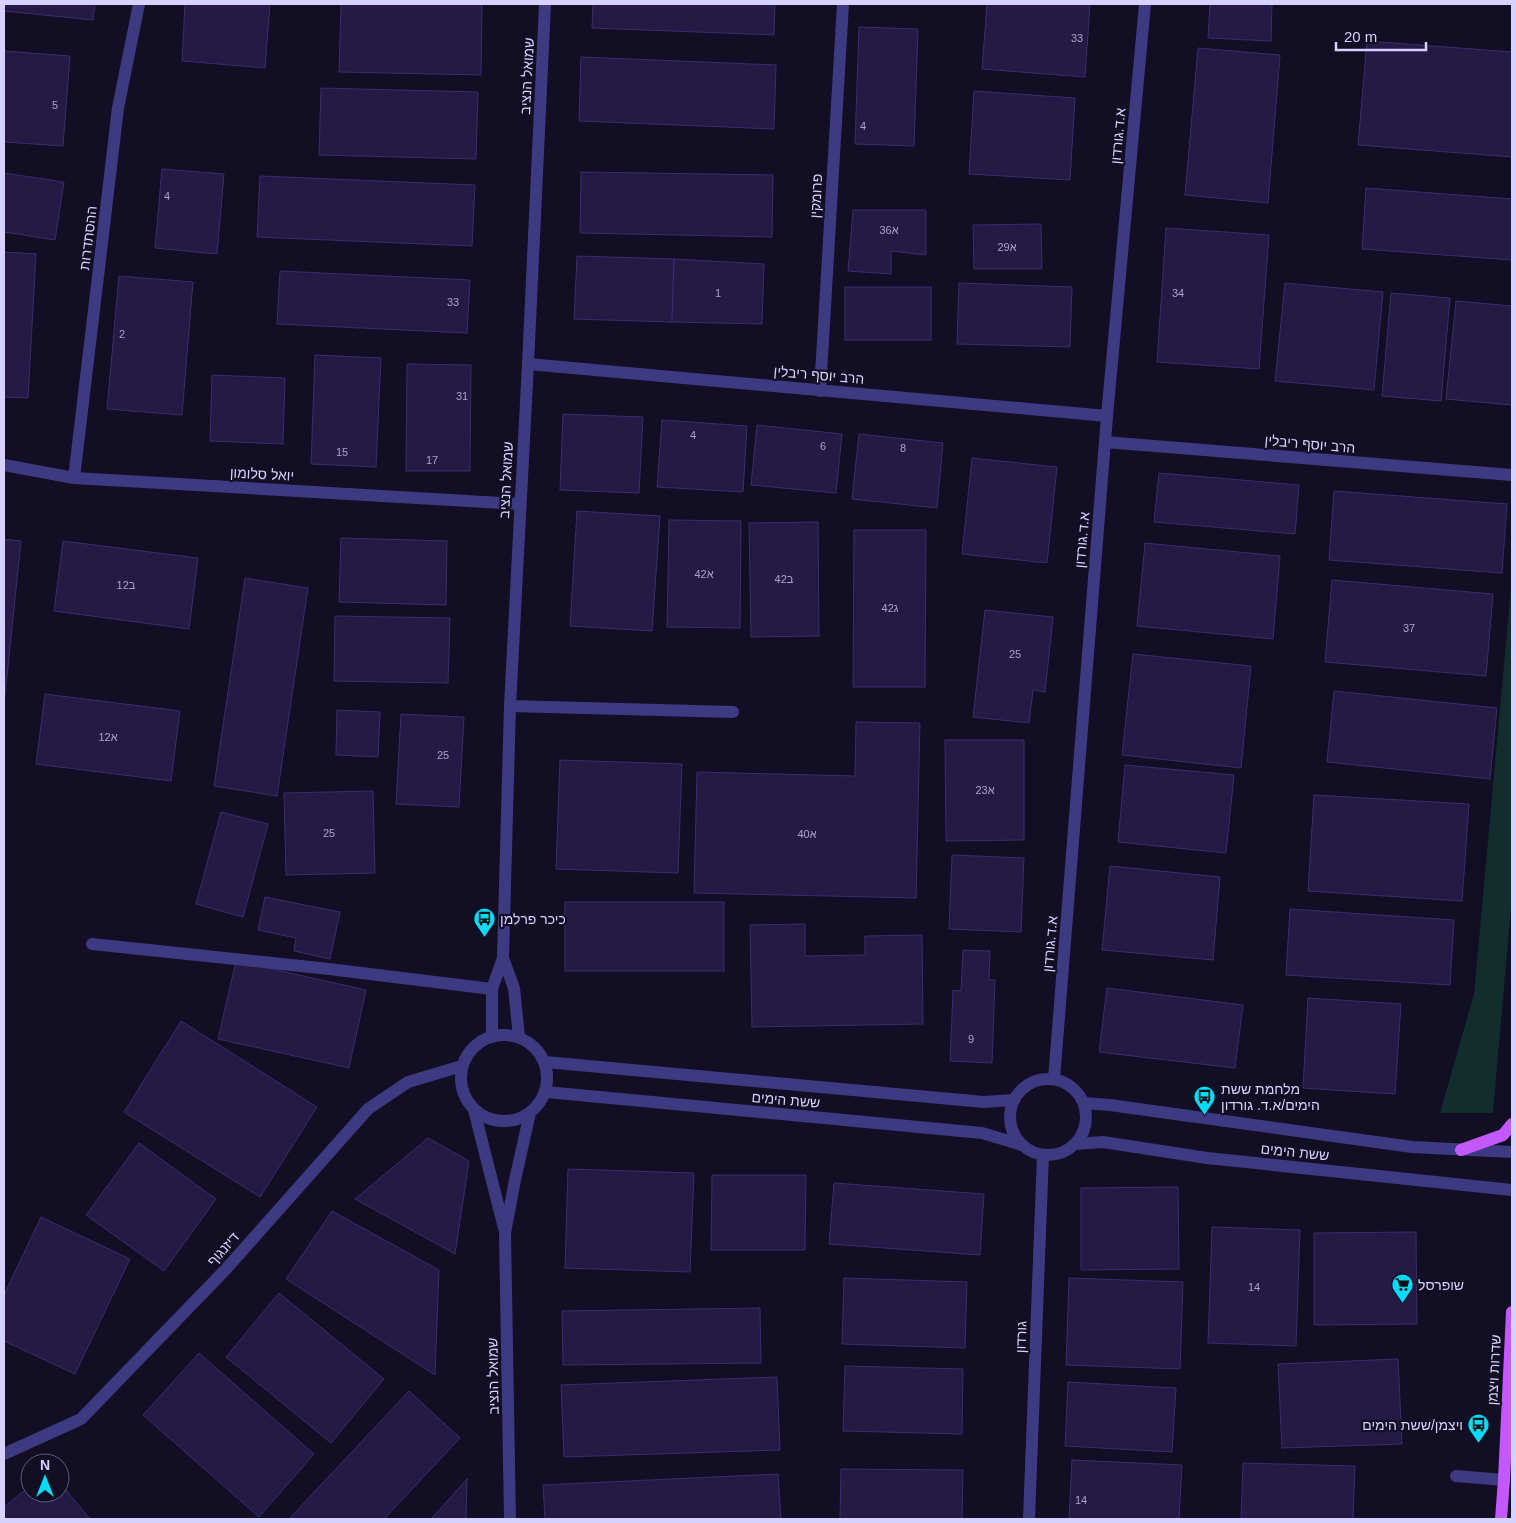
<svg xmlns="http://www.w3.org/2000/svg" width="1516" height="1523" font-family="Helvetica,Heebo,sans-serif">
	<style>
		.green { fill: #112d2c }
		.building { fill: #241a44; stroke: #3b2d6f }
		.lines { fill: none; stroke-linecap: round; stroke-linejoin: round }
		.minor { stroke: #3e3a81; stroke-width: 12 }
		.major { stroke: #c359fd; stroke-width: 12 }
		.labels { text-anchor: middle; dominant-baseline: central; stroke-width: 4.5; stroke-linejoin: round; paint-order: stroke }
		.number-label { font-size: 11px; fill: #aaa3d0 }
		.street-label { font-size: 14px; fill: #d7d1fe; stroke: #120e23 }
		.poi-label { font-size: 14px; fill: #d7d1fe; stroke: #120e23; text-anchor: start }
	</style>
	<rect width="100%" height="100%" fill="#120e23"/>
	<polygon class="green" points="1512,576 1512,896 1493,1113 1440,1113 1474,994"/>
	<g class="building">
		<polygon points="4,4 95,4 93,20 4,11"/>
		<polygon points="185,4 270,4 265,68 182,61"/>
		<polygon points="341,4 482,4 481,75 339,72"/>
		<polygon points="593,4 775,4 774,35 592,28"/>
		<polygon points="987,4 1090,4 1085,77 982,69"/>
		<polygon points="1210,4 1272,4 1271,41 1208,38"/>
		<polygon points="859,27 918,29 914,146 855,144"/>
		<polygon points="1367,41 1512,52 1512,157 1358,145"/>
		<polygon points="1198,48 1280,55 1268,203 1185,195"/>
		<polygon points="4,51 70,56 63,146 4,142"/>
		<polygon points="581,57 776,65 774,129 579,121"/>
		<polygon points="321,88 478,92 476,159 319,155"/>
		<polygon points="974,91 1075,98 1070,180 969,174"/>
		<polygon points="162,169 224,174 217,254 155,248"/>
		<polygon points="581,172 773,175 772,237 580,233"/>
		<polygon points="4,173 64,182 55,240 4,232"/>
		<polygon points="260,176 475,185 472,246 257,237"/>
		<polygon points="1366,188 1512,199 1512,260 1362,249"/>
		<polygon points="853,210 926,210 926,255 891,251 891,274 848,271"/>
		<polygon points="1041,224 1042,269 974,269 973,225"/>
		<polygon points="1166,228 1269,235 1259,369 1157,362"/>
		<polygon points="4,252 36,254 28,398 4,397"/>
		<polygon points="577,256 674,259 672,322 574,319"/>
		<polygon points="674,259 764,264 762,324 672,322"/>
		<polygon points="280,271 470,280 467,333 277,324"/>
		<polygon points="119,276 193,282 182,415 107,409"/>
		<polygon points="959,283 1072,287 1070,347 957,344"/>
		<polygon points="1285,283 1383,292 1374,390 1275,381"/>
		<rect x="845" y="287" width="86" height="53"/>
		<polygon points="1391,293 1450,298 1441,401 1382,396"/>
		<polygon points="1456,301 1512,306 1512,405 1446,399"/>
		<polygon points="315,355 381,358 376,467 311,464"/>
		<polygon points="407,364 471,365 470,471 406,471"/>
		<polygon points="212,375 285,378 283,444 210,441"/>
		<polygon points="563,414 643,417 639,493 560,490"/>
		<polygon points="662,420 747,426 743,492 657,487"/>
		<polygon points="757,425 842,434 836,493 751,485"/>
		<polygon points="859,434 943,443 937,508 852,499"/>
		<polygon points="972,458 1057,467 1047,563 962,554"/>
		<polygon points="1159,473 1299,485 1295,534 1154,522"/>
		<polygon points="1334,491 1507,504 1502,573 1329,560"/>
		<polygon points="577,511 660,516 652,631 570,626"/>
		<polygon points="669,520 741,521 740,628 667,627"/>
		<polygon points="818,522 819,636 751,637 749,523"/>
		<polygon points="854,530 926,530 925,687 853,687"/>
		<polygon points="341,538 447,541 446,605 339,602"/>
		<polygon points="4,539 21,541 4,705"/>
		<polygon points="63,541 198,558 189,629 54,611"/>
		<polygon points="1145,543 1280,556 1273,639 1137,626"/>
		<polygon points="245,578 308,588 277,796 214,786"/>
		<polygon points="1332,580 1493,594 1486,676 1325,662"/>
		<polygon points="985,610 1053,617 1045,692 1033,690 1029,723 973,717"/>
		<polygon points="335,616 450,618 448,683 334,681"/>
		<polygon points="1133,654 1251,666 1241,768 1122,755"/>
		<polygon points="1334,691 1497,708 1490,779 1327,762"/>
		<polygon points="45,694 180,711 171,781 36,764"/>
		<polygon points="337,710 380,712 378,757 336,755"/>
		<polygon points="401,714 464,717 459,807 396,804"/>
		<polygon points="856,722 920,723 916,898 694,893 697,772 855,776"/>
		<polygon points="945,740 1024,740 1024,840 946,841"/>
		<polygon points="560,760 682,764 678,873 556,869"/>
		<polygon points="1125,765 1234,775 1226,853 1118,842"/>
		<polygon points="373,791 375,873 286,875 284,793"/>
		<polygon points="1314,795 1469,804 1462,901 1308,891"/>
		<polygon points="221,812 268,824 243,917 196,904"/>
		<polygon points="952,855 1024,858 1021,932 949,929"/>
		<polygon points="1110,866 1220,877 1213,960 1102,950"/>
		<polygon points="265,897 340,912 330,959 294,951 296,938 258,930"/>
		<rect x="565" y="902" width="159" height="69"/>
		<polygon points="1290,909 1454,920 1450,985 1286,975"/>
		<polygon points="805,924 805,956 865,955 865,936 922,935 923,1024 752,1027 750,925"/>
		<polygon points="963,950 990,951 989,980 995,980 992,1063 950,1061 953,990 961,991"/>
		<polygon points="236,961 366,990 349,1068 218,1039"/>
		<polygon points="1107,988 1243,1005 1235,1068 1099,1052"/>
		<polygon points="1308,998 1401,1004 1395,1094 1303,1088"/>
		<polygon points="181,1021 317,1107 260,1197 124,1112"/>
		<polygon points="428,1138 469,1161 455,1254 355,1199"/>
		<polygon points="139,1143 216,1199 164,1271 86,1215"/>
		<polygon points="568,1169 694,1173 690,1272 565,1268"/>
		<polygon points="712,1175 806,1175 805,1250 711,1250"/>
		<polygon points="834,1183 984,1194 980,1255 829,1244"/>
		<polygon points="1178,1187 1179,1269 1081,1270 1081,1188"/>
		<polygon points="332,1211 439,1270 435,1375 286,1279"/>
		<polygon points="41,1217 130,1259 75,1374 4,1341 4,1295"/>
		<polygon points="1212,1227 1300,1230 1296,1346 1208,1343"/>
		<polygon points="1416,1232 1417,1324 1314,1325 1314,1233"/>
		<polygon points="844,1278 967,1282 965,1348 842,1344"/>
		<polygon points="1069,1278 1183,1282 1180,1369 1066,1365"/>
		<polygon points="279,1293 384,1379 331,1443 226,1357"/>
		<polygon points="760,1308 761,1363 563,1365 562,1311"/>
		<polygon points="199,1353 314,1454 259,1517 143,1415"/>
		<polygon points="1398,1359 1402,1444 1282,1448 1278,1364"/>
		<polygon points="845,1366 963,1369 962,1434 843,1431"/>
		<polygon points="777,1377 780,1450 564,1457 561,1385"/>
		<polygon points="1068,1382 1176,1388 1172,1452 1065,1446"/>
		<polygon points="409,1391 460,1438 384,1519 289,1519"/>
		<polygon points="1072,1460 1182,1465 1179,1519 1069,1519"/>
		<polygon points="1243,1463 1355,1466 1353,1519 1241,1519"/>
		<polygon points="841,1469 963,1470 962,1519 840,1519"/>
		<polygon points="778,1474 781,1519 545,1519 543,1485"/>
		<polygon points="467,1479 466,1519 431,1519"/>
		<polygon points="60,1483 90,1519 6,1519 4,1516 4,1507 30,1486 30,1493 60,1493"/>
	</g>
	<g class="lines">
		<g class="minor">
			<polyline points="528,364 1107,416"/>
			<polyline points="820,391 843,4"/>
			<polyline points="1105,442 1512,475"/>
			<polyline points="4,465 74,478 520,504"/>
			<polyline points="74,478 118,108 139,4"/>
			<polyline points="510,706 733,712"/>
			<polyline points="92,944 329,969 492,989"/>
			<polyline points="503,958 514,988 519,1037"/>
			<circle cx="504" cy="1078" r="43"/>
			<polyline points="492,1037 492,989 503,958 510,706 528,364 545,4"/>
			<polyline points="545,1062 984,1102 1014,1100"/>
			<circle cx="1048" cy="1117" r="38"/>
			<polyline points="1054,1079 1107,416 1145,4"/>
			<polyline points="546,1092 982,1133 1022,1145"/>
			<polyline points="1084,1103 1110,1105 1412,1147 1512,1152"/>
			<polyline points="474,1110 504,1228"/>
			<polyline points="1075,1144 1103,1142 1207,1158 1512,1190"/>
			<polyline points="4,1454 81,1419 226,1269 368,1109 408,1082 462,1066"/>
			<polyline points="1456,1476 1504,1480"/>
			<polyline points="510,1519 505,1233 515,1180 530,1113"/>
			<polyline points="1029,1519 1043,1155"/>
		</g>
		<g class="major">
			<polyline points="1461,1150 1503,1135 1512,1124"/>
			<polyline points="1501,1519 1504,1480 1512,1312"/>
		</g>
	</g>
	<defs>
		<symbol id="bus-pin" viewBox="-11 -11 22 30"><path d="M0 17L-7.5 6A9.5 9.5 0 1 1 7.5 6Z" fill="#03dbf8" stroke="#120e23"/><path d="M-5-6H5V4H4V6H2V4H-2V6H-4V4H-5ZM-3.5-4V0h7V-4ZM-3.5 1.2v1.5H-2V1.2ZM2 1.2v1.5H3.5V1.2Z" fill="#111"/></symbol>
		<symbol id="supermarket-pin" viewBox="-11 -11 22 30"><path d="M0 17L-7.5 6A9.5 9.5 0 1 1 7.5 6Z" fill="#03dbf8" stroke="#120e23"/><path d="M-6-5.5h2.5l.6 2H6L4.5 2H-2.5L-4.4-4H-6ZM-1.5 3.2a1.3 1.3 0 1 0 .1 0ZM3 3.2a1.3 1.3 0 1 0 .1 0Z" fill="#111"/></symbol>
	</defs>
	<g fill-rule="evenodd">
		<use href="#bus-pin" x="472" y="906" width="25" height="34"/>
		<use href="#bus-pin" x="1192" y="1084" width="25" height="34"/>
		<use href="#supermarket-pin" x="1390" y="1272" width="25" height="34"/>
		<use href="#bus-pin" x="1466" y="1412" width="25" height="34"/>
	</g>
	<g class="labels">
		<g class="number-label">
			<text x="1077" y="38">33</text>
			<text x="55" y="105">5</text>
			<text x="863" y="126">4</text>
			<text x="167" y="196">4</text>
			<text x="889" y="230">36א</text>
			<text x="1007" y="247">29א</text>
			<text x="718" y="293">1</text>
			<text x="1178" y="293">34</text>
			<text x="453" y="302">33</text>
			<text x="122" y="334">2</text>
			<text x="462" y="396">31</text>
			<text x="693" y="435">4</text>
			<text x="823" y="446">6</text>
			<text x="903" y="448">8</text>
			<text x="342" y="452">15</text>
			<text x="432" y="460">17</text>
			<text x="704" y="574">42א</text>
			<text x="784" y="579">42ב</text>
			<text x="126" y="585">12ב</text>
			<text x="890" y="608">42ג</text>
			<text x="1409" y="628">37</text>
			<text x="1015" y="654">25</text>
			<text x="108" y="737">12א</text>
			<text x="443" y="755">25</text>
			<text x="985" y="790">23א</text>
			<text x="329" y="833">25</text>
			<text x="807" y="834">40א</text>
			<text x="971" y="1039">9</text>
			<text x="1254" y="1287">14</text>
			<text x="1081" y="1500">14</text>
		</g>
		<g class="street-label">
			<text transform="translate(527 76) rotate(-87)">שמואל הנציב</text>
			<text transform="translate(1118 136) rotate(-85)">א.ד.גורדון</text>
			<text transform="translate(816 196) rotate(-87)">פרומקין</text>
			<text transform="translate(88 238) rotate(-83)">ההסתדרות</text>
			<text transform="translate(819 375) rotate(5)">הרב יוסף ריבלין</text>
			<text transform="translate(1310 444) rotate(5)">הרב יוסף ריבלין</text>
			<text transform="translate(262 474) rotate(3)">יואל סלומון</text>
			<text transform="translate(506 480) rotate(-87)">שמואל הנציב</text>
			<text transform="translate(1082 540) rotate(-85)">א.ד.גורדון</text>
			<text transform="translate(1050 944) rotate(-85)">א.ד.גורדון</text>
			<text transform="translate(786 1100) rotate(5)">ששת הימים</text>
			<text transform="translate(1295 1152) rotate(6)">ששת הימים</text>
			<text transform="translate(223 1249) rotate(-48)">דיזנגוף</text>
			<text transform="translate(1021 1337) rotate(-88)">גורדון</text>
			<text transform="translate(1494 1370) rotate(-87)">שדרות ויצמן</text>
			<text transform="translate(493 1376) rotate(-91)">שמואל הנציב</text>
		</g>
		<g class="poi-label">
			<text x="500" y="919">כיכר פרלמן</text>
			<text x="1221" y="1089">מלחמת ששת<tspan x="1221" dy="16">הימים/א.ד. גורדון</tspan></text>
			<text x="1418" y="1285">שופרסל</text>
			<text x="1463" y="1425" text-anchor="end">ויצמן/ששת הימים</text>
		</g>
	</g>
	<rect width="1516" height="1523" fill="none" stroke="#d7d1fe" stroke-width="10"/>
	<g transform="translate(45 1478)"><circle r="24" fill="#120e23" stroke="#615c7b"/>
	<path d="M0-4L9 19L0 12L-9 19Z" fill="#03dbf8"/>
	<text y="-8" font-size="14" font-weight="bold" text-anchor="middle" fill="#d7d1fe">N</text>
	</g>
	<path d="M1336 42v8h90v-8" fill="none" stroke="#d7d1fe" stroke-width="2.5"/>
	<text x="1344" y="42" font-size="15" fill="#d7d1fe" stroke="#120e23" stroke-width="4" paint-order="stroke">20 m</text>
</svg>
